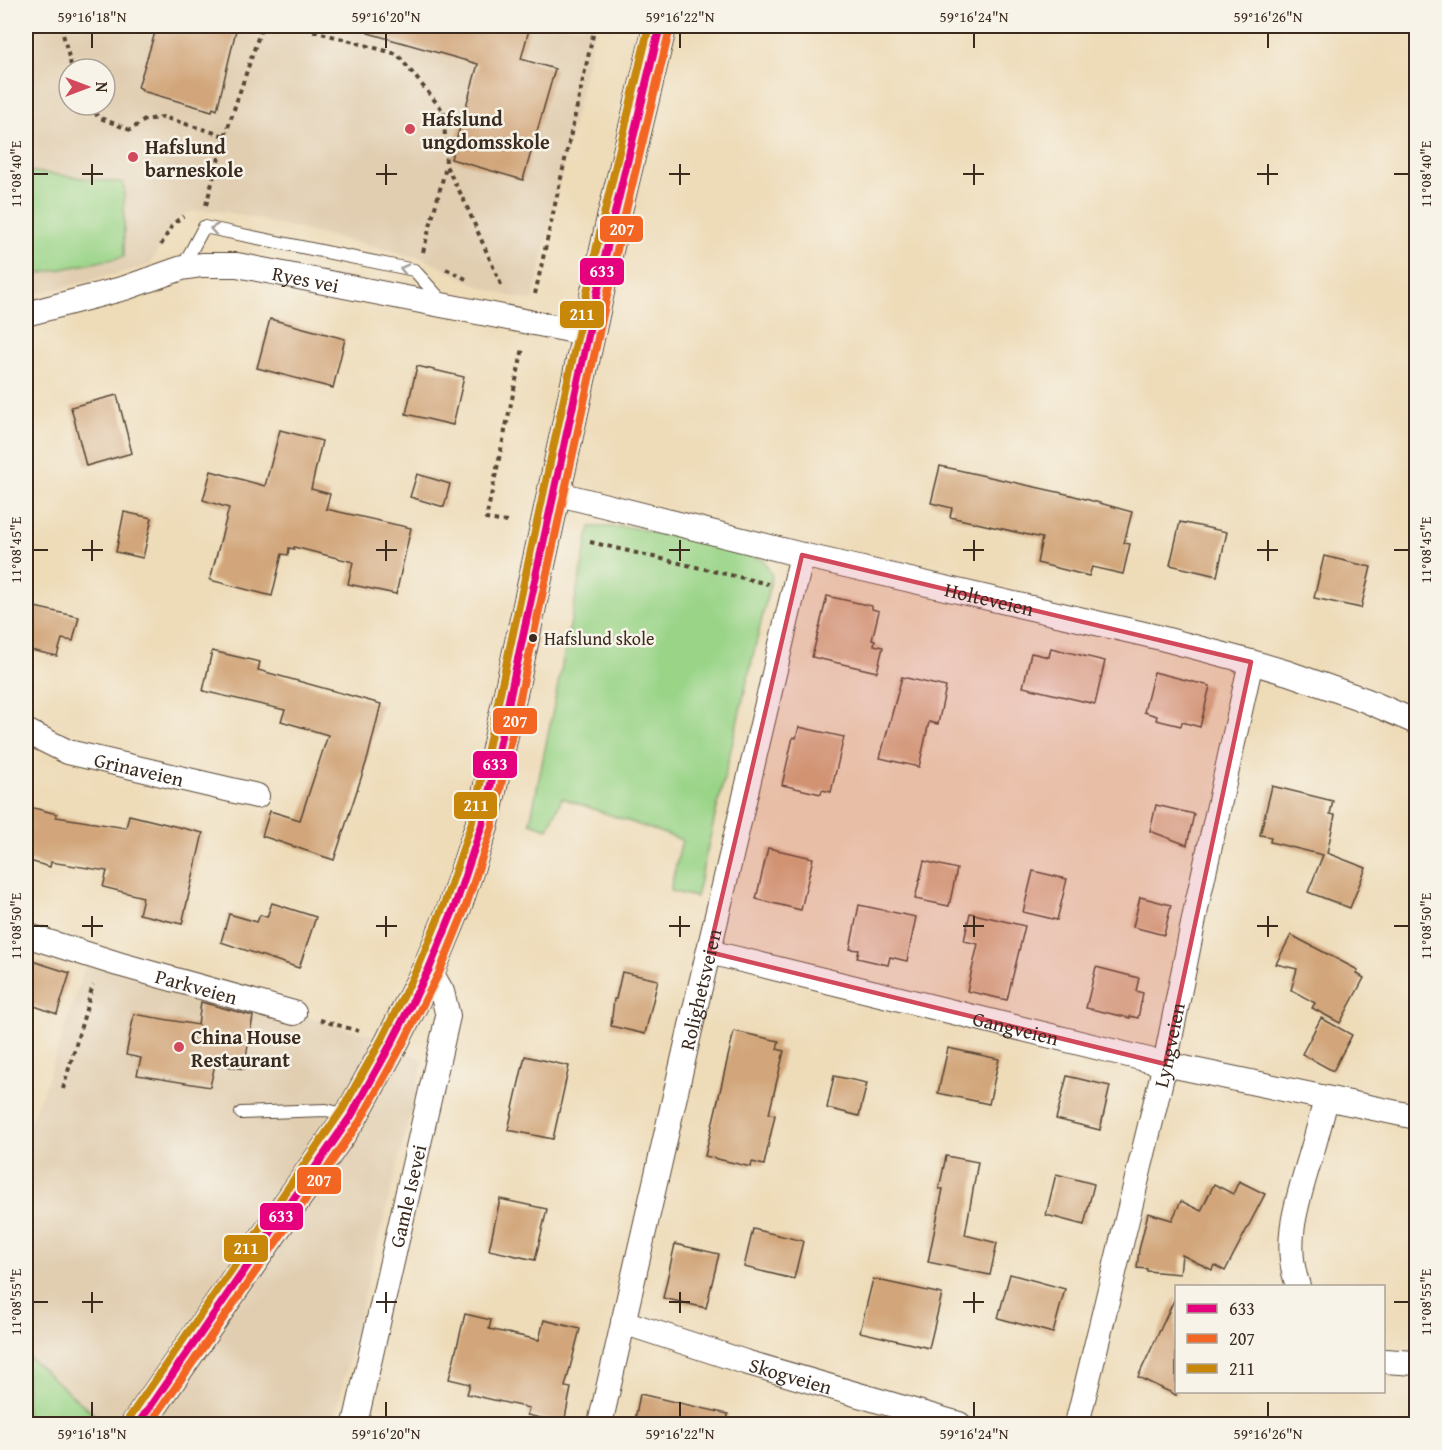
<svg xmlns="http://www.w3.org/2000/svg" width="1442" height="1450" font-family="'Gentium Book Plus',serif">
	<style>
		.built { fill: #e1ceb1; fill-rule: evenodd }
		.green { fill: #99d487; stroke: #6a7f52; stroke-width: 1.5 }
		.building { fill: #d2a67a }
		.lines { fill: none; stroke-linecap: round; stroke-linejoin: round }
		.lane-casing { stroke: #564535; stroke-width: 14 }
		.street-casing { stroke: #564535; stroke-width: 26 }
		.highway-casing { stroke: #564535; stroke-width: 35 }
		.path { stroke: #564535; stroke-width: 4; stroke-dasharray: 4.5 4.5; stroke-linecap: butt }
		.lane { stroke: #fff; stroke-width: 12 }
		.street { stroke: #fff; stroke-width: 24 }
		.highway { stroke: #fff; stroke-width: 33 }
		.bus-1-casing { stroke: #f7f3e8; stroke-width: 12 }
		.bus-2-casing { stroke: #f7f3e8; stroke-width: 12 }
		.bus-3-casing { stroke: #f7f3e8; stroke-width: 12 }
		.bus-1 { stroke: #e5007d; stroke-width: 8 }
		.bus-2 { stroke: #f26522; stroke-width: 8 }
		.bus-3 { stroke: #c88708; stroke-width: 8 }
		.oneway { stroke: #a79f9a }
		.marked { fill: #d1495b; fill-opacity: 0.2; stroke: #d1495b; stroke-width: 4.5; stroke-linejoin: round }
		.ticks { fill: none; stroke: #3b2a1e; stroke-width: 2 }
		.poi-dot { fill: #d1495b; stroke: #f7f3e8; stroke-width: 2 }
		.bus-dot { fill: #3b2a1e; stroke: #f7f3e8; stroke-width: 2 }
		.labels { text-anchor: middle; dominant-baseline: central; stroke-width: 5; stroke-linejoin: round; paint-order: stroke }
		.bus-label { font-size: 18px; fill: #3b2a1e; stroke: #f7f3e8; text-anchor: start }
		.poi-label { font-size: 20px; font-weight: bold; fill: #3b2a1e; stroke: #f7f3e8; text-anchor: start }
		.street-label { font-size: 20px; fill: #3b2a1e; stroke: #f7f3e8 }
		.line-badge { stroke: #f7f3e8; stroke-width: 2 }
		.badge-label { font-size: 16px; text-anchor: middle; font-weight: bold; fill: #fff }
		.neatline { fill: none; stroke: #3b2a1e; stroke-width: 2 }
		.ticks-label { font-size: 15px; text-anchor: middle; fill: #3b2a1e }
	</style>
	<rect width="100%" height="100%" fill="#f7f3e8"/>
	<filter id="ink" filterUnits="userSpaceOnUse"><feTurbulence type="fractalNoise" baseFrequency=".0167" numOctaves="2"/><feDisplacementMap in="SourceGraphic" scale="12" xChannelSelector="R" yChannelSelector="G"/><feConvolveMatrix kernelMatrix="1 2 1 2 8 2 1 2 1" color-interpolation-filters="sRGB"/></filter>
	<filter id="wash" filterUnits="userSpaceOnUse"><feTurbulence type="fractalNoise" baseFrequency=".008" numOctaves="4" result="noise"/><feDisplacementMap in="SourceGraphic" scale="24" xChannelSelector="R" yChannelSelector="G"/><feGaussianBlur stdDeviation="1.35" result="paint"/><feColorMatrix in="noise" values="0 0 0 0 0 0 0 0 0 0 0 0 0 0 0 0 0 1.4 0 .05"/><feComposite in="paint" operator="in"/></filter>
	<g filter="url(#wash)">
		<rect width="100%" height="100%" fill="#eedcb9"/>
		<g class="built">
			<path d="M32,26h563l-62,275 -27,-6 -23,-7 -61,-30 -196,-46 -21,-2 -10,1 -13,5 -9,8 -23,41 -124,32v-250zM69,69h36v36h-36z"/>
			<polygon points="89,955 368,1034 424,1060 357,1324 333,1424 105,1424 26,1355 26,1131 47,1081"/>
		</g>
		<g class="green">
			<polygon points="26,171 124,183 124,257 26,276"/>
			<polygon points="590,527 629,527 735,548 764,561 772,576 696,897 670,891 682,840 562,798 548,829 530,823"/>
			<polygon points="26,1355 105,1424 26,1424"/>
		</g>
		<g id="blocks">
			<g class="building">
				<polygon points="157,26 237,26 217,110 213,108 212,111 142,91 142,89 138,87"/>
				<polygon points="369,26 530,26 521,59 555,69 523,180 451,159 478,64 368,33"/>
				<polygon points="270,319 345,339 333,388 257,368"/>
				<polygon points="417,366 464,377 453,425 406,414"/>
				<polygon points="117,395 132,453 86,466 71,407"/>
				<polygon points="280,430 322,441 311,489 330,494 326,509 411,528 396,594 348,584 353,562 294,547 294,549 289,548 288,555 282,554 272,596 210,580 229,508 203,500 211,471 265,486"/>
				<polygon points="940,466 1071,495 1132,512 1124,543 1130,544 1123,574 1092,567 1089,576 1037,563 1042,538 950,517 952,508 931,503"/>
				<polygon points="417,474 450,484 444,507 410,497"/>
				<polygon points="124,512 152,518 143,558 116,552"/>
				<polygon points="1180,522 1227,532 1217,576 1170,565"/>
				<polygon points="1324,556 1371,567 1361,608 1314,598"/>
				<polygon points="827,596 872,606 872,609 879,611 872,640 875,640 874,645 883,647 877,672 812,657"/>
				<polygon points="26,605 79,617 73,641 62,639 57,656 26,649"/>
				<polygon points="1051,648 1105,661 1095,704 1023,687 1031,653 1049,657"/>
				<polygon points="212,651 260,662 258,670 381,704 368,757 334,860 262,836 270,811 300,820 328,735 281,721 285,710 203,691"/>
				<polygon points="1154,672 1210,686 1200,727 1182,722 1181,726 1156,720 1157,716 1144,712"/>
				<polygon points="902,677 946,687 938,724 929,722 919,767 880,758"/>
				<polygon points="799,727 844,737 831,792 822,790 821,794 782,785 793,737 796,738"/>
				<polygon points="1272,786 1333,801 1330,814 1335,815 1327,853 1366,868 1350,908 1308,892 1323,855 1270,842 1271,837 1260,835"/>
				<polygon points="1156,805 1194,814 1187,845 1150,831"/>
				<polygon points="26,806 57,814 56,817 126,828 129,815 203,833 182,924 139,914 143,897 103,887 107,871 51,862 50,867 26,860"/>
				<polygon points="768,848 813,858 801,910 756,899"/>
				<polygon points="924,861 957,869 949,906 915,899"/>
				<polygon points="1033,871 1067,879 1057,920 1023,912"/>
				<polygon points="1140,897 1171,905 1164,935 1133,927"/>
				<polygon points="272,903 316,917 299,968 221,942 229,914 257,922 260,915 267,917"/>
				<polygon points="859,905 916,917 907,961 890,957 888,965 857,958 859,950 850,949"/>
				<polygon points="970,913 1025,926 1007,1000 967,991 978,944 964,941"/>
				<polygon points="1291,935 1358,970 1356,973 1364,978 1340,1023 1312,1008 1315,1003 1291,990 1297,969 1276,964"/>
				<polygon points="26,959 70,973 57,1014 26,1003"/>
				<polygon points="1096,967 1139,978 1136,991 1143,993 1138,1018 1130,1016 1130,1018 1086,1008"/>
				<polygon points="622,972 658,980 645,1034 611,1026 614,999 616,999"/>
				<polygon points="201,1002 253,1016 244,1069 215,1064 210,1087 137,1075 141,1058 126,1055 134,1014 198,1025"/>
				<polygon points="1321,1018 1352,1035 1333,1071 1302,1054"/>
				<polygon points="734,1031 779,1041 777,1049 784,1051 769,1114 775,1115 764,1165 752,1162 751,1167 705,1156"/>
				<polygon points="948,1048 999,1059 989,1104 938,1093"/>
				<polygon points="525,1056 569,1066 553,1139 508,1130"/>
				<polygon points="834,1076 867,1083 859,1116 827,1108"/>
				<polygon points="1067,1076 1110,1086 1100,1130 1056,1119"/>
				<polygon points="946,1156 978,1162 965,1235 997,1243 990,1275 928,1262 943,1189 939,1189"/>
				<polygon points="1056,1174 1094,1184 1084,1225 1046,1215"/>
				<polygon points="1239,1181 1265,1194 1225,1271 1214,1265 1212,1270 1182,1255 1180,1274 1147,1271 1147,1269 1137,1268 1139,1250 1148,1213 1172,1220 1181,1201 1201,1211 1214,1184 1233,1194"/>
				<polygon points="500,1199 547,1209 535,1260 489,1250"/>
				<polygon points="753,1229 803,1241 794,1279 744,1267"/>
				<polygon points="675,1244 719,1254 706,1308 663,1298"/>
				<polygon points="1010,1274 1065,1289 1053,1333 998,1318"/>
				<polygon points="873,1279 942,1294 929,1348 860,1332"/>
				<polygon points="1176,1296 1176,1395 1138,1377"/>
				<polygon points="465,1314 491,1320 489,1329 539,1340 544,1320 580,1329 565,1387 571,1388 564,1423 527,1415 529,1408 467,1394 470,1384 449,1379"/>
				<polygon points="640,1394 728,1414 727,1425 634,1425"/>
			</g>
		</g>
	</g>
	<g filter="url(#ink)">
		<use href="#blocks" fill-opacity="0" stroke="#564535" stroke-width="1.5"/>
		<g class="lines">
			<defs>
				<g id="lane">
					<polyline points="182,268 204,227 414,270 442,301"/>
					<polyline points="241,1113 326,1110 349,1115"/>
				</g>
				<g id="street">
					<path id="s1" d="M26,314l99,-26 57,-20 20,-3h35l353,69"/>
					<path id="s2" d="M555,493l247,62 355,82 94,25 37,11 77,27 51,22"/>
					<path id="s3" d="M26,731l42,21 189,44"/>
					<path id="s4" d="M26,935l92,29 176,49"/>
					<path id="s5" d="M709,952l456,112 251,53"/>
					<path d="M1298,1286c-16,-44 0,-86 12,-128 6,-19 11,-39 16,-59"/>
					<path id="s6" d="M623,1322l122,40 214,62"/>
					<polyline points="1384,1361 1416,1363"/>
					<path id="s7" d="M355,1424l93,-408 -6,-24 -13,-23"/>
					<path id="s8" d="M600,1424l90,-394 112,-475"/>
					<path id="s9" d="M1077,1424l88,-360 32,-160 54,-242"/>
				</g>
				<polyline id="highway" points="138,1424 351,1116 391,1044 429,969 455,906 482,825 612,225 660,26"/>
			</defs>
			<use href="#lane" class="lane-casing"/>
			<use href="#street" class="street-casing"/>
			<use href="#highway" class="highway-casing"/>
			<g class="path">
				<polyline points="63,26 63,34 72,69"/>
				<polyline points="296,26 397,54 444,112 446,166 463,198 502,287"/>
				<polyline points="90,105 98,117 130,130 145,120 163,117 225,136"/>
				<polyline points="206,205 225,136 262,26"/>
				<polyline points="161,245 173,224 183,216"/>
				<polyline points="423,252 446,167"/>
				<polyline points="446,269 466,279"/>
				<polyline points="535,294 595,26"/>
				<polyline points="507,522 486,519 523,348"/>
				<polyline points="590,542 768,584"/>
				<polyline points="320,1020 362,1032"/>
				<polyline points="63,1089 93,985"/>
			</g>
			<use href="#lane" class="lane"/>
			<use href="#street" class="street"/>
			<use href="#highway" class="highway"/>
			<defs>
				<polyline id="bus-1" points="138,1424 351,1116 391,1044 429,969 455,906 482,825 612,225 660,26"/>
				<polyline id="bus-2" points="150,1424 360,1121 400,1049 439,973 465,909 492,827 622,227 670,28"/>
				<polyline id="bus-3" points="129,1418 342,1110 382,1039 419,965 445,902 472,822 602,223 649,26"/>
			</defs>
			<use href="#bus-1" class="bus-1-casing"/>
			<use href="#bus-2" class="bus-2-casing"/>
			<use href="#bus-3" class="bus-3-casing"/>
			<use href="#bus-1" class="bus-1"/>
			<use href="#bus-2" class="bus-2"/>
			<use href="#bus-3" class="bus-3"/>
		</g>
		<defs><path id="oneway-chevron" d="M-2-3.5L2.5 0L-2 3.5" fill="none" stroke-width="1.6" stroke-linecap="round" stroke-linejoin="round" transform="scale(1.5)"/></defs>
		<g class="oneway">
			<use href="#oneway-chevron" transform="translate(214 229) rotate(-170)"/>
			<use href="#oneway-chevron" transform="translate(404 269) rotate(-167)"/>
		</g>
	</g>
	<path class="marked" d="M802,555l449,107 -86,402 -456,-112z"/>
	<path class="ticks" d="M92,33v15M386,33v15M680,33v15M974,33v15M1268,33v15M92,164v21M386,164v21M680,164v21M974,164v21M1268,164v21M33,174h15M82,174h21M376,174h21M669,174h21M963,174h21M1257,174h21M1394,174h15M92,540v21M386,540v21M680,540v21M974,540v21M1268,540v21M33,550h15M82,550h21M376,550h21M669,550h21M963,550h21M1257,550h21M1394,550h15M92,916v21M386,916v21M680,916v21M974,916v21M1268,916v21M33,926h15M82,926h21M376,926h21M669,926h21M963,926h21M1257,926h21M1394,926h15M92,1292v21M386,1292v21M680,1292v21M974,1292v21M33,1302h15M82,1302h21M376,1302h21M669,1302h21M963,1302h21M1394,1302h15M92,1402v15M386,1402v15M680,1402v15M974,1402v15M1268,1402v15"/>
	<g class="poi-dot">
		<circle cx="410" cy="129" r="6"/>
		<circle cx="133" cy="157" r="6"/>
		<circle cx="179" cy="1047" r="6"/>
	</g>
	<circle class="bus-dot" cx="533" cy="638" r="5"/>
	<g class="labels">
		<g class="bus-label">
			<text x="544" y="638">Hafslund skole</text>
		</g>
		<g class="poi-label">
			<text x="422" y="118">Hafslund<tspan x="422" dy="23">ungdomsskole</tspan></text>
			<text x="145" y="146">Hafslund<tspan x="145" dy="23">barneskole</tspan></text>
			<text x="191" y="1036">China House<tspan x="191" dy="23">Restaurant</tspan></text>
		</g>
		<g class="street-label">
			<text stroke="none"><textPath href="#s1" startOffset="288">Ryes vei</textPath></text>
			<text stroke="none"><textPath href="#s2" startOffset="447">Holteveien</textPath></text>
			<text stroke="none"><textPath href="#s3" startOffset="120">Grinaveien</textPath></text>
			<text stroke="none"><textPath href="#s4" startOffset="178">Parkveien</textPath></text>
			<text stroke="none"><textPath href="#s8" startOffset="446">Rolighetsveien</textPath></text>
			<text stroke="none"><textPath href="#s5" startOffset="316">Gangveien</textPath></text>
			<text stroke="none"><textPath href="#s9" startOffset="390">Lyngveien</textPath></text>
			<text stroke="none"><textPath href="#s7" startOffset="234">Gamle Isevei</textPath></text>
			<text stroke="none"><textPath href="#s6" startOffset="176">Skogveien</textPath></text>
		</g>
	</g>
	<g class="line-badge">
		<rect x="599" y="215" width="45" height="28" rx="6" fill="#f26522"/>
		<rect x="579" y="257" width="46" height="29" rx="6" fill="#e5007d"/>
		<rect x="559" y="300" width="46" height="29" rx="6" fill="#c88708"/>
		<rect x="492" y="707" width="46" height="28" rx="6" fill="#f26522"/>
		<rect x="472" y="750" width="46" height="29" rx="6" fill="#e5007d"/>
		<rect x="453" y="791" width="45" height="29" rx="6" fill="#c88708"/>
		<rect x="296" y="1166" width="46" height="29" rx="6" fill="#f26522"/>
		<rect x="259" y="1202" width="45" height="29" rx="6" fill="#e5007d"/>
		<rect x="223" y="1234" width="46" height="29" rx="6" fill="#c88708"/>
	</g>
	<g class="badge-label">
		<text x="622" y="235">207</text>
		<text x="602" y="277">633</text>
		<text x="582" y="320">211</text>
		<text x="515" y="727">207</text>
		<text x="495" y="770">633</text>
		<text x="476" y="811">211</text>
		<text x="319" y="1186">207</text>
		<text x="281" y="1222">633</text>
		<text x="246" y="1254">211</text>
	</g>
	<rect width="1442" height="1450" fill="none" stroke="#f7f3e8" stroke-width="66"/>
	<rect x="1175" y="1285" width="210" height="108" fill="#f7f3e8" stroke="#aca397" stroke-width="1.5"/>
	<rect x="1187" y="1304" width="30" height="9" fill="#e5007d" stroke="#aca397" stroke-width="1.5"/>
	<text x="1229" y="1315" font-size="18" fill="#3b2a1e">633</text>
	<rect x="1187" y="1334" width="30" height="9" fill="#f26522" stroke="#aca397" stroke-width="1.5"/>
	<text x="1229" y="1345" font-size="18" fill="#3b2a1e">207</text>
	<rect x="1187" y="1364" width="30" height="9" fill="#c88708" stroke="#aca397" stroke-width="1.5"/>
	<text x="1229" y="1375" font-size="18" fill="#3b2a1e">211</text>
	<g transform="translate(87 87) rotate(90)"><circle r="28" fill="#f7f3e8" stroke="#aca397" stroke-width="1.5"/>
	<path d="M0-4.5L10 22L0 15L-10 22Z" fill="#d1495b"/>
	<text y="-9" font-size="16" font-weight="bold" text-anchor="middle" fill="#3b2a1e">N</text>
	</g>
	<rect x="33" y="33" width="1376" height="1384" class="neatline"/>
	<g class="ticks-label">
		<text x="92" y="22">59°16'18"N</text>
		<text x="386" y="22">59°16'20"N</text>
		<text x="680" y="22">59°16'22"N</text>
		<text x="974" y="22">59°16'24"N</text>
		<text x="1268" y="22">59°16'26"N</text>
		<text transform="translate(1426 174) rotate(-90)" y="5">11°08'40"E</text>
		<text transform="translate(16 174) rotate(-90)" y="5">11°08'40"E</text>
		<text transform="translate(1426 550) rotate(-90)" y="5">11°08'45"E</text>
		<text transform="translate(16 550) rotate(-90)" y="5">11°08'45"E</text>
		<text transform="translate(16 926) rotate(-90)" y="5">11°08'50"E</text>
		<text transform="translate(1426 926) rotate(-90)" y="5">11°08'50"E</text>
		<text transform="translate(1426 1302) rotate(-90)" y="5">11°08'55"E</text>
		<text transform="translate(16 1302) rotate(-90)" y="5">11°08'55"E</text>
		<text x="92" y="1439">59°16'18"N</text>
		<text x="386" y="1439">59°16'20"N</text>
		<text x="680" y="1439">59°16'22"N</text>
		<text x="974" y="1439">59°16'24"N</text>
		<text x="1268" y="1439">59°16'26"N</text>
	</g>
</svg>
